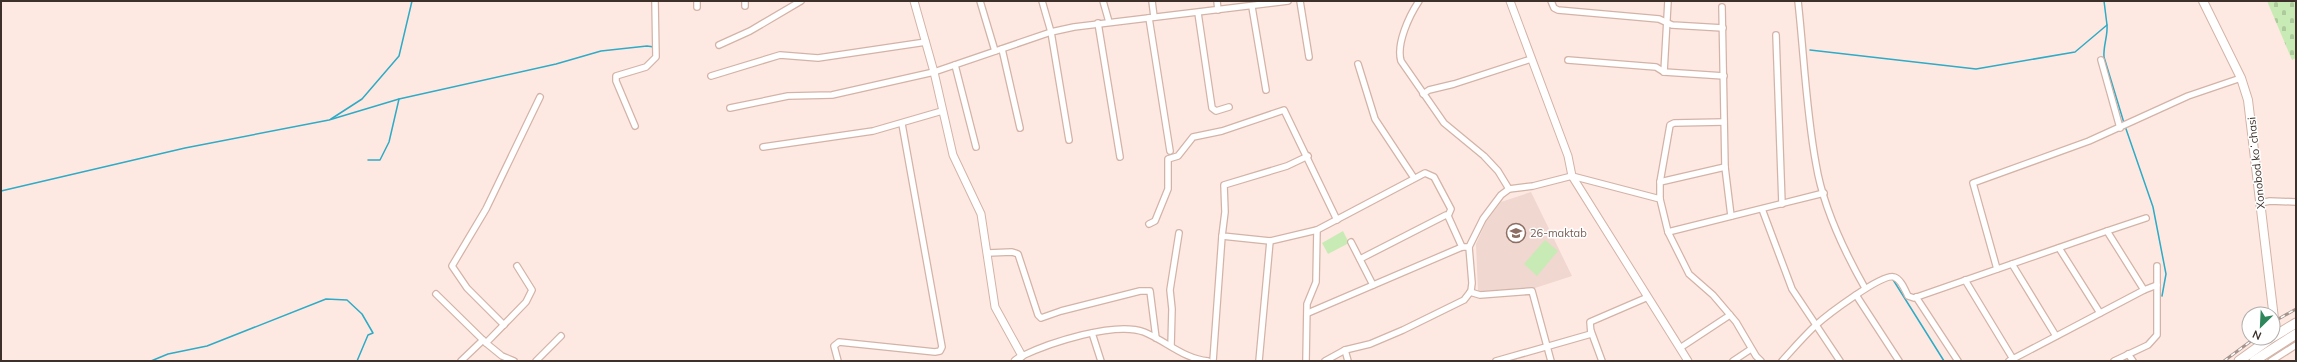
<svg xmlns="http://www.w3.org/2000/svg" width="2297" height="362" font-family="Mulish,sans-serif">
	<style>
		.education { fill: #f0d7d0 }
		.cemetery { fill: url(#cemetery-stones) }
		.green { fill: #c8ebb5 }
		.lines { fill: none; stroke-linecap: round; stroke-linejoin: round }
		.stream { stroke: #2eabc6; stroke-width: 1.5 }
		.minor-casing { stroke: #d3b3a7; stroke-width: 8 }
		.tertiary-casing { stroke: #d3b3a7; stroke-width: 9 }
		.secondary-casing { stroke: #d3b3a7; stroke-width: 10 }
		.primary-casing { stroke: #d3b3a7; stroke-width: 11 }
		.minor { stroke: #fff; stroke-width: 5.5 }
		.tertiary { stroke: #fff; stroke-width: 7 }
		.secondary { stroke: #fff; stroke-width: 8 }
		.primary { stroke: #fff; stroke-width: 9 }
		.rail-casing { stroke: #a5948e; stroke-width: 3 }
		.rail { stroke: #fff; stroke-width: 1.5; stroke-dasharray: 4.5; stroke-linecap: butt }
		.labels { text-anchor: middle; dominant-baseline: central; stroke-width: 3; stroke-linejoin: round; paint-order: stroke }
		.street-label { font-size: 11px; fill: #3d302b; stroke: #fff }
		.education-label { font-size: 11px; fill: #785e54; stroke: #fff; text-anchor: start }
	</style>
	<defs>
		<pattern id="cemetery-stones" width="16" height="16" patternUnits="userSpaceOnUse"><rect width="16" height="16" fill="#c8ebb5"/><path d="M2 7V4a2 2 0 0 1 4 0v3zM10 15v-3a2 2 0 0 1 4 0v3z" fill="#adca9c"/></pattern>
	</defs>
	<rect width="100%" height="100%" fill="#fee9e2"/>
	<polygon class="education" points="1531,192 1572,276 1532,289 1483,293 1478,291 1476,244 1486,222 1501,202"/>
	<polygon class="cemetery" points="2267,1 2296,1 2296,58 2292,60"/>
	<g class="green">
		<polygon points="1343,231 1349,243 1328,254 1322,243"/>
		<polygon points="1545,240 1558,251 1537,276 1524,264"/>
	</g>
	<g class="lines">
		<g class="stream">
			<path d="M2107,25c1,11 -4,21 -3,32l20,66"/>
			<polyline points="1810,50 1976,69 2075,52 2107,25 2104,1"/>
			<polyline points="331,119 362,99 399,56 412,1"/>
			<polyline points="2125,126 2153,207 2166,274 2162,296"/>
			<polyline points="368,160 380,160 389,142 399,99"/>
			<polyline points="1,191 185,148 329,120 399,99 556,64 601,51 647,46 654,47"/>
			<polyline points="1892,278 1944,361"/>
			<polyline points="151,361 168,354 207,346 326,299 347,300 362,314 373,333 368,335 357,361"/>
		</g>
		<defs>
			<g id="minor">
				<polyline points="697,1 697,7"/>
				<polyline points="745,1 745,6"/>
				<polyline points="980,1 995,51"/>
				<polyline points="1042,1 1051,32 1069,140"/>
				<polyline points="1103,1 1109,22"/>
				<polyline points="1152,1 1154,17"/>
				<polyline points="1217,1 1218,10"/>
				<polyline points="1300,1 1309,57"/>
				<path d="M1419,1c-10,15 -23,43 -18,60l43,62 40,33 14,15 11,18"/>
				<polyline points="1551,1 1554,8 1558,10 1659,19 1672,25 1723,28"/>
				<path d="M1798,1c6,54 8,109 18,163 7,43 28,87 49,124"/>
				<polyline points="1252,7 1266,90"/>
				<polyline points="1722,7 1725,167 1731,216"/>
				<polyline points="1198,13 1212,108 1216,111 1229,107"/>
				<polyline points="1149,18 1170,151"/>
				<polyline points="1098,23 1120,157"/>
				<polyline points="1776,35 1782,204"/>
				<polyline points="719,45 750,31 801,1"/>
				<polyline points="1002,49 1020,128"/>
				<polyline points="1568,60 1656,67 1664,72 1724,76"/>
				<polyline points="2101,60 2120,128"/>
				<polyline points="1358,64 1375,119 1414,178"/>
				<polyline points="955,65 976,147"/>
				<polyline points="1664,72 1668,1"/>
				<polyline points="711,76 780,55 818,58 926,42"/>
				<polyline points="1423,94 1429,90 1454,84 1531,59"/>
				<polyline points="730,108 788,96 832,95 934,72 1051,32 1074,27 1288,1"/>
				<polyline points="635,126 616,81 616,76 646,67 656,57 655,1"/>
				<polyline points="763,147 873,131 942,111"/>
				<polyline points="1308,156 1287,166 1224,185 1225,212 1222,236 1270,241 1317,230 1425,173 1434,177 1451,209 1448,216"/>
				<polyline points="1660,182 1725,167"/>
				<polyline points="1660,199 1660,182 1670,125 1674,123 1724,122"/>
				<polyline points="2260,203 2270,201 2296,202"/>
				<polyline points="1762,209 1792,289 1840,361"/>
				<polyline points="1149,224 1155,221 1168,189 1168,159 1178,156 1193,137 1222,131 1284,110 1337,220"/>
				<polyline points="2107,231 2146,218"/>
				<polyline points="1668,232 1824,193"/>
				<polyline points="1351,242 1373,285"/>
				<polyline points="2059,248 2100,313"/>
				<polyline points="988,253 1012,252 1018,254 1038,315 1041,318 1061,311 1140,291 1150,291 1156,338"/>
				<polyline points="1360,259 1446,215 1448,216 1462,247"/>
				<polyline points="2012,264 2056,336"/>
				<polyline points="1997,269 1973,183 2089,141 2188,96 2241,78"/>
				<polyline points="1965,280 2013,359"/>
				<polyline points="1470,292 1480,295 1532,291 1551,361"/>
				<polyline points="436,294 486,343 526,302 532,290 517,266"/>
				<polyline points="1856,295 1899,361"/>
				<polyline points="1916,297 1958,361"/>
				<polyline points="1308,313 1462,247 1469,247"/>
				<polyline points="504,325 467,288 452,266 486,209 540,97"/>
				<polyline points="1591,331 1602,361"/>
				<polyline points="1092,333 1101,361"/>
				<polyline points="486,343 502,356 514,361"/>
				<polyline points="1171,346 1172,309 1170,290 1179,233"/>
				<polyline points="1680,348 1730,315"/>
				<polyline points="1345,350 1348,361"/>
				<polyline points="2128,354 2133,361"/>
				<path d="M1022,356c27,-13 93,-35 122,-24 22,9 40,27 64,29"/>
				<polyline points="461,361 483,340"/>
				<polyline points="536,361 561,336"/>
				<polyline points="838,361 834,346 839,342 935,352 940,351 942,347 902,124"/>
				<polyline points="1213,361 1222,236"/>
				<polyline points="1259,361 1270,241"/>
				<polyline points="1306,361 1307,304 1316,282 1317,230"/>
				<polyline points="1325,361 1345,350 1370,344 1403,330 1464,300 1471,291 1472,283 1469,247 1483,219 1501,195 1509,189 1533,186 1572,176 1660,199 1668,232 1689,274 1713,295 1736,322 1756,356 1761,361"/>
				<polyline points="1496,361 1591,334 1590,322 1648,297"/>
				<polyline points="1733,361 1751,349"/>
				<path d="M1782,361c11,-12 22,-25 34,-36 10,-9 66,-52 78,-48 7,2 11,13 14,19l6,2 193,-67 37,59"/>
				<polyline points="2009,361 2144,290 2157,285"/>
				<polyline points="2114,361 2148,345 2157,335 2157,266"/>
				<polyline points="2271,361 2296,345"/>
			</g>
			<g id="tertiary">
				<polyline points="914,1 934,72 953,155 981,214 995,307 1022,356 1015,361"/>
				<polyline points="1510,1 1568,156 1572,176 1688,361"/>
			</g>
			<polyline id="secondary" points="2203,1 2241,78 2248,100 2275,327 2279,333"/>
			<g id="primary">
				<polyline points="2273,337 2296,323"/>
				<polyline points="2239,361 2271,338"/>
				<polyline points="2254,361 2296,334"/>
			</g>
		</defs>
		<use href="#minor" class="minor-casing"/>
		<use href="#tertiary" class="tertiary-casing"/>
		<use href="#secondary" class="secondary-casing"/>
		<use href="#primary" class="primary-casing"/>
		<use href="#minor" class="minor"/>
		<use href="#tertiary" class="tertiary"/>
		<use href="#secondary" class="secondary"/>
		<use href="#primary" class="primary"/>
		<defs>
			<g id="rail">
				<polyline points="2273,322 2296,309"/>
				<polyline points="2224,361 2255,338"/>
			</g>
		</defs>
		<use href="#rail" class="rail-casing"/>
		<use href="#rail" class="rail"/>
	</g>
	<defs>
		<symbol id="school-ring" viewBox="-11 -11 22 22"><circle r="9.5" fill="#fff" stroke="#8d6e63" stroke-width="1.5"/><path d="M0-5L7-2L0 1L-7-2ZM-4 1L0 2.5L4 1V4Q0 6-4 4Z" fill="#8d6e63"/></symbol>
	</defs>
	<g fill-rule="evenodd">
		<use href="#school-ring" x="1505" y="222" width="22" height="22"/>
	</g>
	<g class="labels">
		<g class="street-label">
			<text transform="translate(2256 163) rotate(-96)">Xonobod koʻchasi</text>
		</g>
		<g class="education-label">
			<text x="1530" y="233">26-maktab</text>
		</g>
	</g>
	<rect width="2297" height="362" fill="none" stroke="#3d302b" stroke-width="4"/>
	<g transform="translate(2261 326) rotate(204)"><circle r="19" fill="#ffffff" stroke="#b1acaa"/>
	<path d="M0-3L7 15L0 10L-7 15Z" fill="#2e865b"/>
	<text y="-6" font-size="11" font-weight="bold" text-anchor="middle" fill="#3d302b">N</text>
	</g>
</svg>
